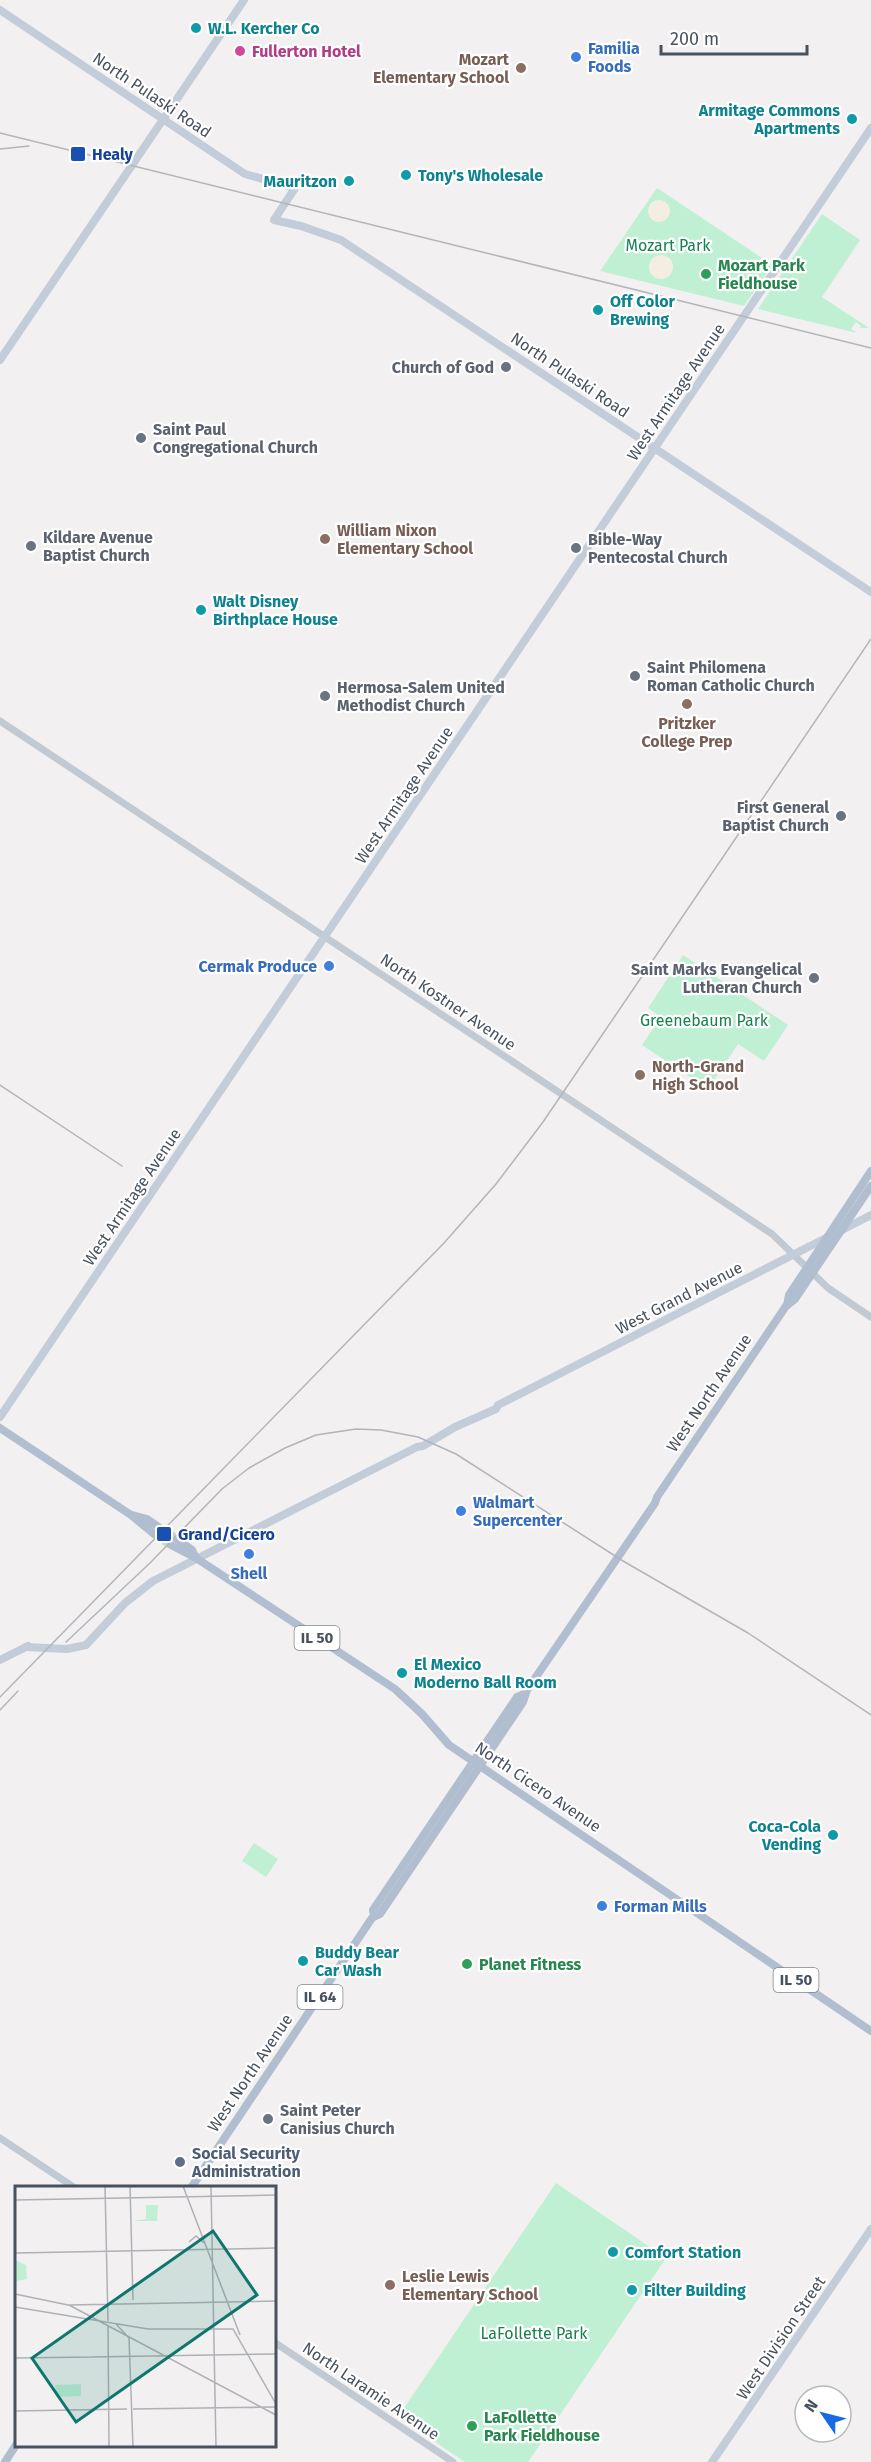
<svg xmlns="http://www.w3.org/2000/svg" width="871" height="2462" font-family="'Fira Sans',sans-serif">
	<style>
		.green { fill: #bff0d4 }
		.sand { fill: #f3eee1 }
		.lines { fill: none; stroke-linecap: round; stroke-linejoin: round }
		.primary-tunnel { stroke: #d0d0d3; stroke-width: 8; stroke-dasharray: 8 4; stroke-linecap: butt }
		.tertiary { stroke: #c1cad2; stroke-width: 7 }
		.secondary { stroke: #c3ccd9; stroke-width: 8 }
		.primary { stroke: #b0becf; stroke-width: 8 }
		.rail { stroke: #b2b5ba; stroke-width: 1.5 }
		.culture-dot { fill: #0f9aa8; stroke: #fff; stroke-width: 2 }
		.hotel-dot { fill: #d1479c; stroke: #fff; stroke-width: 2 }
		.shop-dot { fill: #3f7fe0; stroke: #fff; stroke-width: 2 }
		.education-dot { fill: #8d6e63; stroke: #fff; stroke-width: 2 }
		.transit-dot { fill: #1a4fb4; stroke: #fff; stroke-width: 2 }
		.leisure-dot { fill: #2e9e5b; stroke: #fff; stroke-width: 2 }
		.worship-dot { fill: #6b7280; stroke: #fff; stroke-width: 2 }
		.service-dot { fill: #5c6f8a; stroke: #fff; stroke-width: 2 }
		.labels { text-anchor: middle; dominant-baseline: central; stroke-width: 4.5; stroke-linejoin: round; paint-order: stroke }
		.shield { fill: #fff; stroke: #7f868e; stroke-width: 1.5 }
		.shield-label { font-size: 15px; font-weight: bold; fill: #48525e }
		.culture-label { font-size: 16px; font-weight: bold; fill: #0d838f; stroke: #fff; text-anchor: start }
		.shop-label { font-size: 16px; font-weight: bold; fill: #366cbe; stroke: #fff; text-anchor: start }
		.hotel-label { font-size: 16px; font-weight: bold; fill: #b23c85; stroke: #fff; text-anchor: start }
		.education-label { font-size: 16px; font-weight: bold; fill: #785e54; stroke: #fff; text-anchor: start }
		.street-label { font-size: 16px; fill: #48525e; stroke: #fff }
		.transit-label { font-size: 16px; font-weight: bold; fill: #164399; stroke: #fff; text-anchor: start }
		.park-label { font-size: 16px; fill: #178150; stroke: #fff }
		.leisure-label { font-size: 16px; font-weight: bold; fill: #27864d; stroke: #fff; text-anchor: start }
		.worship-label { font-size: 16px; font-weight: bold; fill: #5b616d; stroke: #fff; text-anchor: start }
		.service-label { font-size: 16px; font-weight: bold; fill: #4e5e75; stroke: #fff; text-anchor: start }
		.inset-road { fill: none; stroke: #aeb1b6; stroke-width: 1.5 }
		.view { fill: #0f766e; fill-opacity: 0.15; stroke: #0f766e; stroke-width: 3 }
		.inset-edge { fill: none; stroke: #48525e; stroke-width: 3 }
	</style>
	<rect width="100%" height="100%" fill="#f2f0f0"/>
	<g class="green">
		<polygon points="657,188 771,264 771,267 744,306 600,271"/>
		<polygon points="822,214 860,240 822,297 869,328 860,328 861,326 856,322 851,329 857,333 758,309"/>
		<polygon points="683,955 788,1025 764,1061 738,1044 708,1089 642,1045 661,1017 648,1008"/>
		<polygon points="254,1843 278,1859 266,1877 242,1861"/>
		<polygon points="556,2183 666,2258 528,2462 465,2462 398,2417"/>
	</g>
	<g class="sand">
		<circle cx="659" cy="211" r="11"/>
		<circle cx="661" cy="267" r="12"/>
	</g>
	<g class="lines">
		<g class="primary-tunnel">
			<polyline points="160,1528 177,1539"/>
			<polyline points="154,1534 171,1545"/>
		</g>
		<g class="tertiary">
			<polyline points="0,721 772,1234 828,1288 871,1317"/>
			<polyline points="0,2138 75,2188"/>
			<polyline points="274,2342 453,2462"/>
		</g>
		<g class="secondary">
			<polyline points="0,10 245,174 295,188 274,220 301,226 341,240 871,592"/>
			<polyline points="0,360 244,0"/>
			<polyline points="842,1230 871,1215"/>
			<polyline points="0,1417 871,128"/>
			<polyline points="26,1647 67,1649 86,1645 125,1603 153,1581 417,1447 423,1446 455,1427 496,1409 498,1405 828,1237"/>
			<polyline points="0,1660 28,1646"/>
			<polyline points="712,2462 871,2229"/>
		</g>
		<g class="primary">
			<polyline points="787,1305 789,1295 871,1171"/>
			<polyline points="0,1428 131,1515 154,1534"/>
			<polyline points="132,1515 147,1519 160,1528"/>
			<polyline points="177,1539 192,1550 196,1558"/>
			<polyline points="171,1545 196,1558 395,1689 422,1714 449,1745 871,2031"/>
			<polyline points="374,1916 373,1910 517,1697 524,1694"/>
			<polyline points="191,2188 372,1918 380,1914 523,1702 527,1690 655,1503 657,1497 786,1306 795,1299 871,1186"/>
			<polyline points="5,2462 16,2445"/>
		</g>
		<g class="rail">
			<polyline points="0,133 871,348"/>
			<polyline points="0,149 29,146"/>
			<polyline points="0,1085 122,1166"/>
			<polyline points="66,1642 150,1563 222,1489 249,1468 285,1448 316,1435 356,1429 381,1430 418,1437 456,1454 623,1561 748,1633 871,1715"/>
			<polyline points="0,1697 444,1243 496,1184 543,1122 871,639"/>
			<polyline points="0,1710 18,1691"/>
		</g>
	</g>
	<g class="culture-dot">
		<circle cx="196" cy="28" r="6"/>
		<circle cx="852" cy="119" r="6"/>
		<circle cx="406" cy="175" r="6"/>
		<circle cx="349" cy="181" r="6"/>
		<circle cx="598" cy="310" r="6"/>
		<circle cx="201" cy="610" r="6"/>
		<circle cx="402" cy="1673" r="6"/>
		<circle cx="833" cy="1835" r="6"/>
		<circle cx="303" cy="1961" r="6"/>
		<circle cx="613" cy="2252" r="6"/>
		<circle cx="632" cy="2290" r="6"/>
	</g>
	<circle class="hotel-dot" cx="240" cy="51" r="6"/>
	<g class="shop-dot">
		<circle cx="576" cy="57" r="6"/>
		<circle cx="329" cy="966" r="6"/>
		<circle cx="461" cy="1511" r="6"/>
		<circle cx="249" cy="1554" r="6"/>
		<circle cx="602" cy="1906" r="6"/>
	</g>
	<g class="education-dot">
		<circle cx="521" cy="68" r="6"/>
		<circle cx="325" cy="539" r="6"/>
		<circle cx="687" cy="704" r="6"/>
		<circle cx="640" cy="1075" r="6"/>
		<circle cx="390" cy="2285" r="6"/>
	</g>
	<g class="transit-dot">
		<rect x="70" y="146" width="16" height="16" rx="3"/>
		<rect x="156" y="1526" width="16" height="16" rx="3"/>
	</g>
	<g class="leisure-dot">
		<circle cx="706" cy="274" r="6"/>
		<circle cx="467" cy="1964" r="6"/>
		<circle cx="472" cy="2426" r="6"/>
	</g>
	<g class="worship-dot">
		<circle cx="506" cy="367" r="6"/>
		<circle cx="141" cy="438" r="6"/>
		<circle cx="31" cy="546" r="6"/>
		<circle cx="576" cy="548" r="6"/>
		<circle cx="635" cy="676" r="6"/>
		<circle cx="325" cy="696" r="6"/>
		<circle cx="841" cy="816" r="6"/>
		<circle cx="814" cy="978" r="6"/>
		<circle cx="268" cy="2119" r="6"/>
	</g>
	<circle class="service-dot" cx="180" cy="2162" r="6"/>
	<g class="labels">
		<g class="shield">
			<rect x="294.5" y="1626" width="45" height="24" rx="4.5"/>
			<rect x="773.5" y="1968" width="45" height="24" rx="4.5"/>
			<rect x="297.5" y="1985" width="45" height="24" rx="4.5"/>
		</g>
		<g class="shield-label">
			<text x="317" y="1638">IL 50</text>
			<text x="796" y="1980">IL 50</text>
			<text x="320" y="1997">IL 64</text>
		</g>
		<g class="culture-label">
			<text x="208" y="28">W.L. Kercher Co</text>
			<text x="840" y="110" text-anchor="end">Armitage Commons<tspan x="840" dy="18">Apartments</tspan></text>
			<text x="418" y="175">Tony's Wholesale</text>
			<text x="337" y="181" text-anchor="end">Mauritzon</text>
			<text x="610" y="301">Off Color<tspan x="610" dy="18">Brewing</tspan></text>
			<text x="213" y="601">Walt Disney<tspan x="213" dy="18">Birthplace House</tspan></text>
			<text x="414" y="1664">El Mexico<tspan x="414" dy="18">Moderno Ball Room</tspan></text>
			<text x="821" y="1826" text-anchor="end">Coca-Cola<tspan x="821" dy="18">Vending</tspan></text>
			<text x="315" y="1952">Buddy Bear<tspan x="315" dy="18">Car Wash</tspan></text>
			<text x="625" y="2252">Comfort Station</text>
			<text x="644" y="2290">Filter Building</text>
		</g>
		<g class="shop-label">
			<text x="588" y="48">Familia<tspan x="588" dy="18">Foods</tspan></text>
			<text x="317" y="966" text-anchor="end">Cermak Produce</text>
			<text x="473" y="1502">Walmart<tspan x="473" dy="18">Supercenter</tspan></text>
			<text x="249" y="1573" text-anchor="middle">Shell</text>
			<text x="614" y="1906">Forman Mills</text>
		</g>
		<g class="hotel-label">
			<text x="252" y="51">Fullerton Hotel</text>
		</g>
		<g class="education-label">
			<text x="509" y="59" text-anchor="end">Mozart<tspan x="509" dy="18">Elementary School</tspan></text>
			<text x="337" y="530">William Nixon<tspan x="337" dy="18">Elementary School</tspan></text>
			<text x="687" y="723" text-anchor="middle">Pritzker<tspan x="687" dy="18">College Prep</tspan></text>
			<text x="652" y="1066">North-Grand<tspan x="652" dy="18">High School</tspan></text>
			<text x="402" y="2276">Leslie Lewis<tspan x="402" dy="18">Elementary School</tspan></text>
		</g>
		<g class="street-label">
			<text transform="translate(152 95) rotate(34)">North Pulaski Road</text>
			<text transform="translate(570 375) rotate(34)">North Pulaski Road</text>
			<text transform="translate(676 392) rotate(-56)">West Armitage Avenue</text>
			<text transform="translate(404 795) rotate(-56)">West Armitage Avenue</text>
			<text transform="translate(448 1002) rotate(34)">North Kostner Avenue</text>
			<text transform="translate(132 1197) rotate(-56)">West Armitage Avenue</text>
			<text transform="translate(679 1298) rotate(-27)">West Grand Avenue</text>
			<text transform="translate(709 1393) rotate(-56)">West North Avenue</text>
			<text transform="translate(538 1787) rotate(34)">North Cicero Avenue</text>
			<text transform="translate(250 2073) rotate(-56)">West North Avenue</text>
			<text transform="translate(781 2338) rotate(-56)">West Division Street</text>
			<text transform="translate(371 2391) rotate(34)">North Laramie Avenue</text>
		</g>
		<g class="transit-label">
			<text x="92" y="154">Healy</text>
			<text x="178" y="1534">Grand/Cicero</text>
		</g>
		<g class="park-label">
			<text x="668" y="245">Mozart Park</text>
			<text x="704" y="1020">Greenebaum Park</text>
			<text x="534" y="2333">LaFollette Park</text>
		</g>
		<g class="leisure-label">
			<text x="718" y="265">Mozart Park<tspan x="718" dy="18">Fieldhouse</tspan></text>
			<text x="479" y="1964">Planet Fitness</text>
			<text x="484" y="2417">LaFollette<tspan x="484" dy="18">Park Fieldhouse</tspan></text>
		</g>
		<g class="worship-label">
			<text x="494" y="367" text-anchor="end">Church of God</text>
			<text x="153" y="429">Saint Paul<tspan x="153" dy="18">Congregational Church</tspan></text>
			<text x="43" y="537">Kildare Avenue<tspan x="43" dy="18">Baptist Church</tspan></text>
			<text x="588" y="539">Bible-Way<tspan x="588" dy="18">Pentecostal Church</tspan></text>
			<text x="647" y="667">Saint Philomena<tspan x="647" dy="18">Roman Catholic Church</tspan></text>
			<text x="337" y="687">Hermosa-Salem United<tspan x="337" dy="18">Methodist Church</tspan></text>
			<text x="829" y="807" text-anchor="end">First General<tspan x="829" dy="18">Baptist Church</tspan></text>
			<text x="802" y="969" text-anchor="end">Saint Marks Evangelical<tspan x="802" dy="18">Lutheran Church</tspan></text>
			<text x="280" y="2110">Saint Peter<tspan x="280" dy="18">Canisius Church</tspan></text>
		</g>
		<g class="service-label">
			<text x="192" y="2153">Social Security<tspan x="192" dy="18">Administration</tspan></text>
		</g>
	</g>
	<g transform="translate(15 2186)">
		<rect width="261" height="261" fill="#f2f0f0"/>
		<path d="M131,19h12l-1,16h-24l13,-2zM0,74l11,5 1,14 -10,2v13zM66,198v12l-25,1 -1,-12z" fill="#bff0d4"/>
		<path class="inset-road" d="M90,0l3,135M115,0l3,114M168,0l57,149M196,0l5,261M0,14l261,-5M174,56l7,-6 8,7M0,67l261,-5M0,108l53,11 208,-4M54,119l207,110M0,121l133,22h85l43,75M101,138l13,14 4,109M93,139l1,122M76,171l185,-3M0,172l77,-1M118,223l143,-2M0,225l112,-2"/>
		<path class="view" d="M198,45l44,64 -181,127 -44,-64z"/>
		<rect width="261" height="261" class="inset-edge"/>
	</g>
	<g transform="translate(823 2414) rotate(305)"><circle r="28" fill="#ffffff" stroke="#b6babf" stroke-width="1.5"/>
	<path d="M0-4.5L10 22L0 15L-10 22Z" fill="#1869e5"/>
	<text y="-9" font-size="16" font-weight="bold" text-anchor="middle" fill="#48525e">N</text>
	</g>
	<path d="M661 45v9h146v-9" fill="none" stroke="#48525e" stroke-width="3"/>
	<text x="670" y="45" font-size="18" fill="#48525e" stroke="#ffffff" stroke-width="4.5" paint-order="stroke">200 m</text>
</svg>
